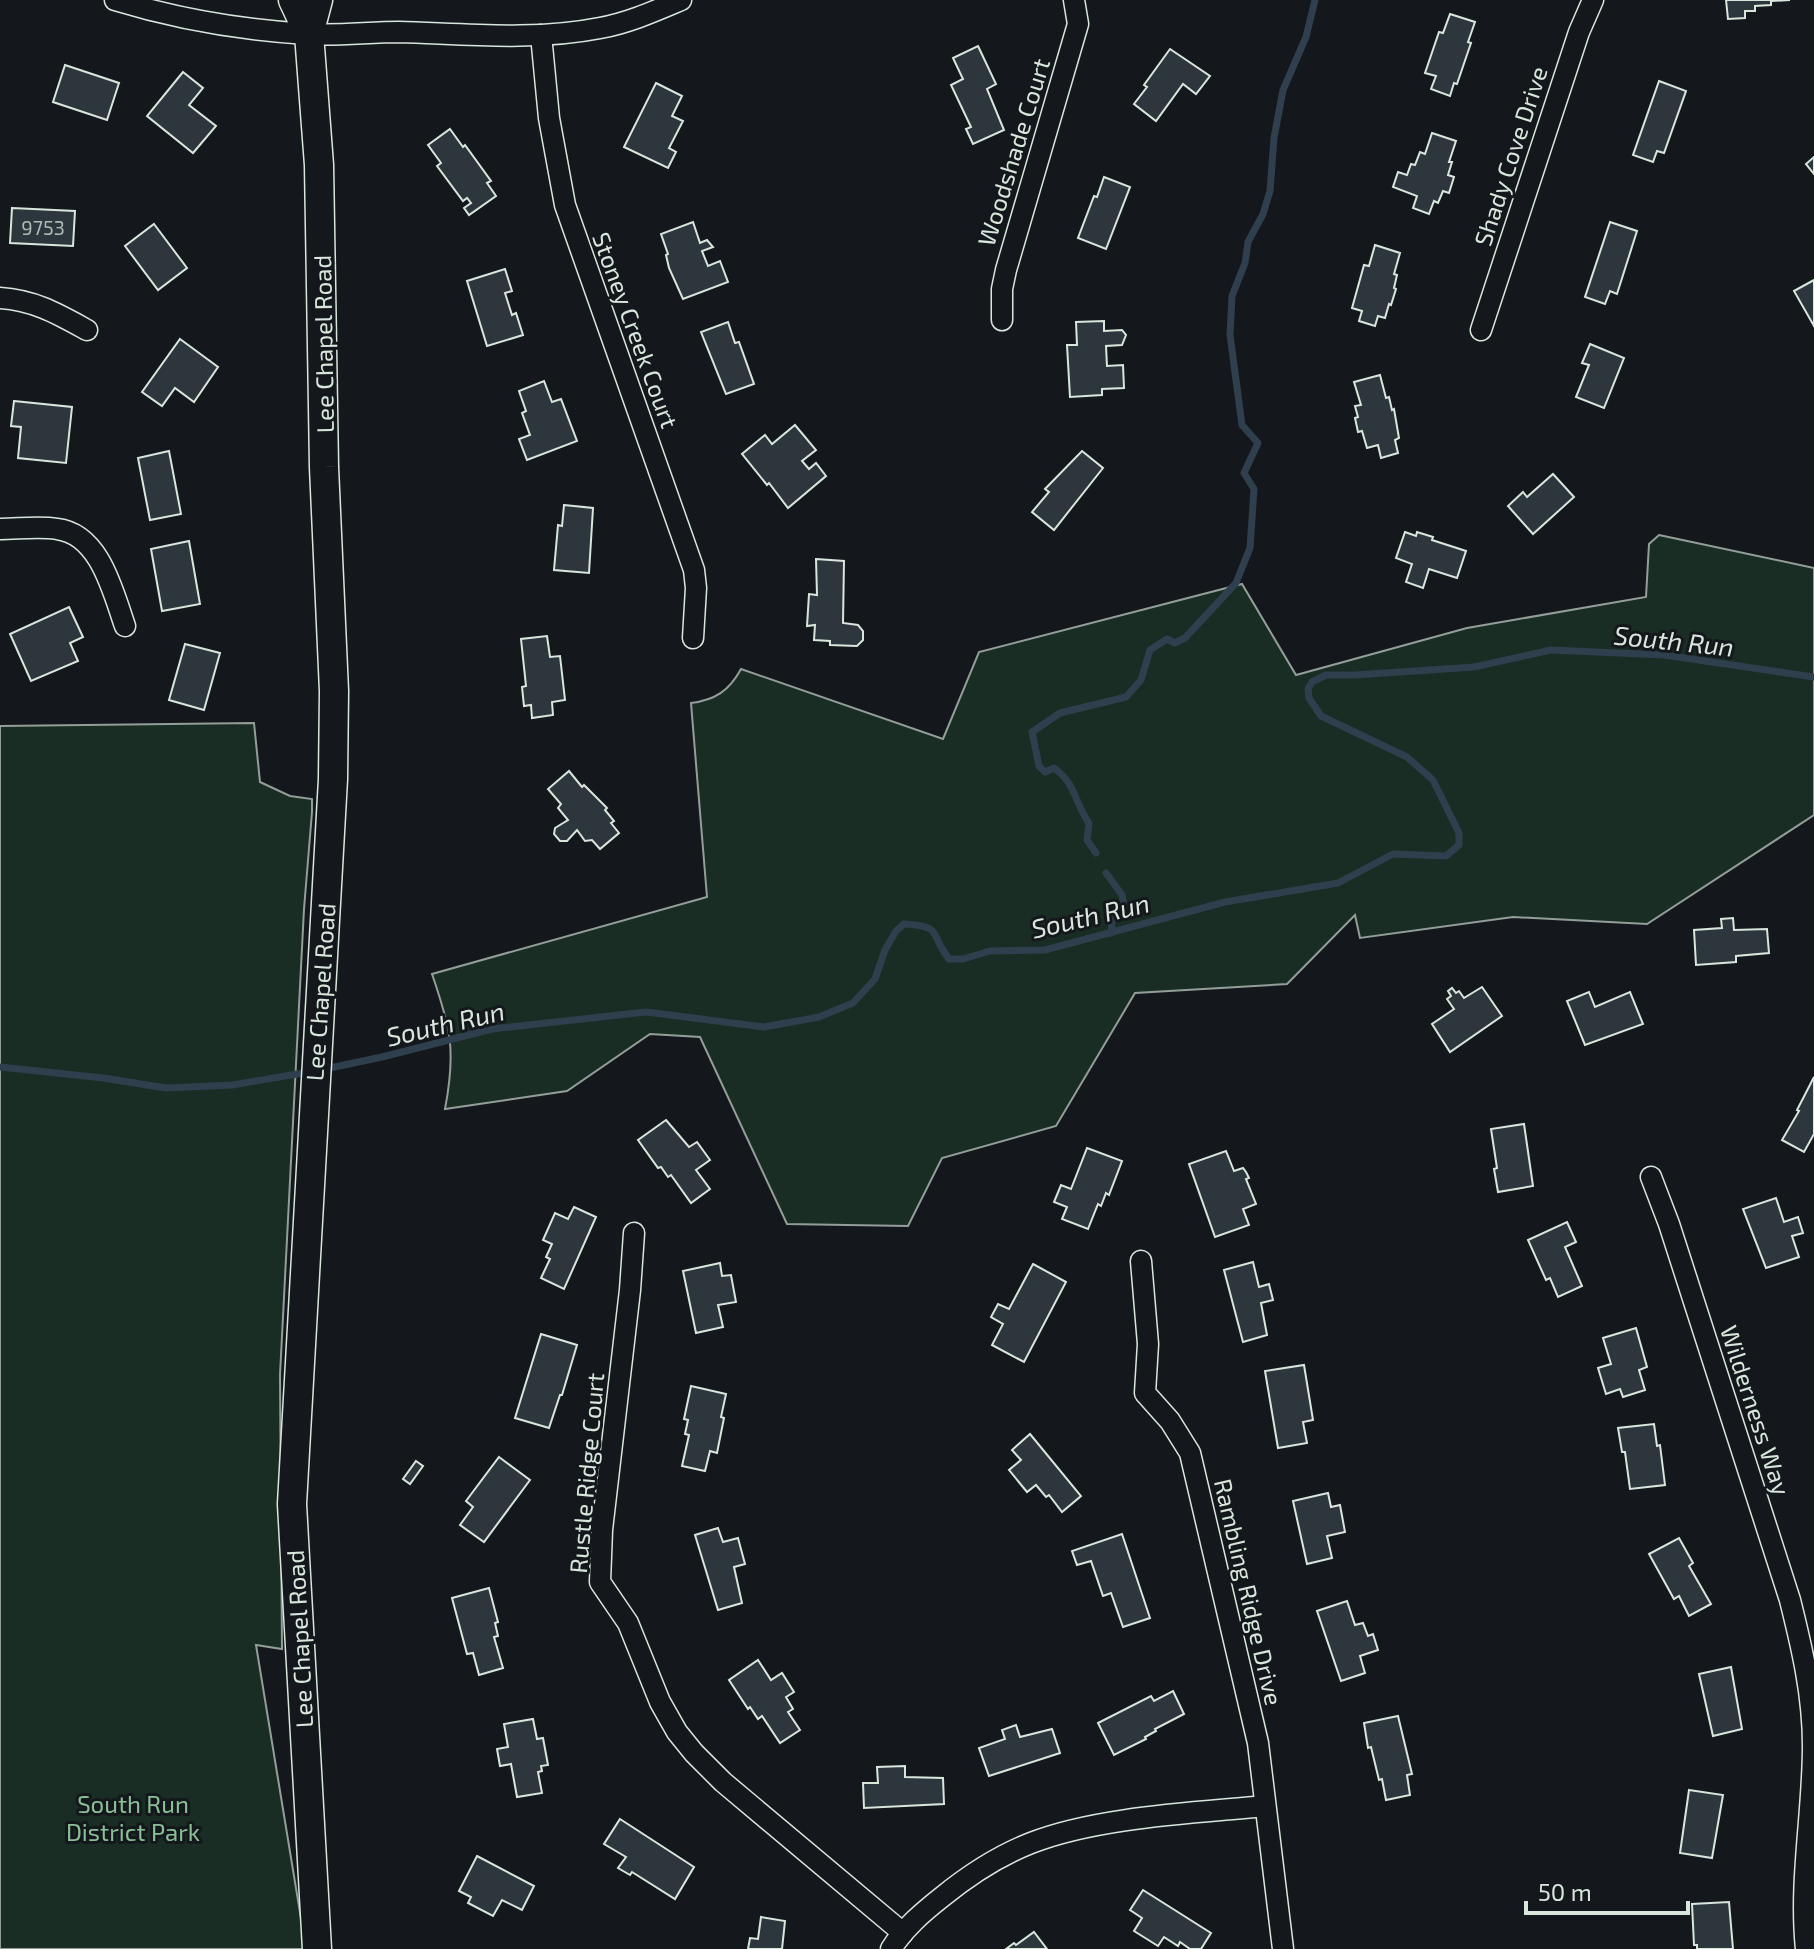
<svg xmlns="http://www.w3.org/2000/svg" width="1814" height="1949" font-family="'Exo 2',sans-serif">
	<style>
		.green { fill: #1a2d24; stroke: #939e99; stroke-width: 2 }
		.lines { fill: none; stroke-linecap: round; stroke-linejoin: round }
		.stream { stroke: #2f3f4d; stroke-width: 7 }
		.building { fill: #2c363c; stroke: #d8e6dc; stroke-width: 2 }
		.street-casing { stroke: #d8e6dc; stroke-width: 23 }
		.secondary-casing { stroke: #d8e6dc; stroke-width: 31 }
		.street { stroke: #14181c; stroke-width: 20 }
		.secondary { stroke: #14181c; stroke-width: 28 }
		.labels { text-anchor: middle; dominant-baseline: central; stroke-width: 6; stroke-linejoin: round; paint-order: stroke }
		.number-label { font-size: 20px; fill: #adbab4 }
		.street-label { font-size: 24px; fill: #d8e6dc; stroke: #14181c }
		.park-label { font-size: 24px; fill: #8ac095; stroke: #14181c }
		.water-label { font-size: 26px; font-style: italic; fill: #d8e6dc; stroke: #14181c }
	</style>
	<rect width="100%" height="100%" fill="#14181c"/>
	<g class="green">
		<path d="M1659,535l155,33v247l-167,109 -134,-7 -153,21 -5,-23 -68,69 -152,9 -79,133 -114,32 -34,68 -121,-2 -87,-187 -50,-3 -83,57 -122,18c11,-58 6,-80 -13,-135l275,-77 -16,-194c24,-3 38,-12 50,-34l202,70 36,-87 263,-68 54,91 171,-47 179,-31 3,-53z"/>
		<polygon points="254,723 260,782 290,796 312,799 312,812 304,909 280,1375 282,1649 256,1645 306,1949 0,1949 0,726"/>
	</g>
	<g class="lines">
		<g class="stream">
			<path d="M1096,853l-9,-13 2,-17c-15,-21 -12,-38 -35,-55l-9,4 -6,-6 -7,-34 28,-19 66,-16 15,-17 9,-30 17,-11 8,4 10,-5 51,-55 14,-35 4,-59 -10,-16 14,-30 -16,-18 -12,-90 2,-39 13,-33 3,-21 15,-28 7,-23 4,-53 9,-48 23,-53 9,-37"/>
			<polyline points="1106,873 1122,895 1124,905 1113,914 1111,933"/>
			<polyline points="0,1067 103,1078 166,1088 232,1085 309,1072"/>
			<path d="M325,1069l57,-12 110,-28 154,-17 118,15 55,-10 34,-14 22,-24 10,-29 11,-19 8,-7c40,2 25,10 45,35h14l27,-8 55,-1 180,-48 113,-19 55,-29 53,2 13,-11v-12l-26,-53 -26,-23 -86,-41 -12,-18 -1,-9 4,-7 14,-7h29l119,-8 77,-17 113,5 150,22"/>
		</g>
	</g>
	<g class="building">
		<polygon points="1726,0 1790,0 1771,1 1771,5 1755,6 1755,11 1745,11 1745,18 1728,19"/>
		<polygon points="1450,14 1475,22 1468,42 1471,43 1457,84 1454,83 1450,96 1431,89 1436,76 1425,73 1439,32 1443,33"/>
		<polygon points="978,46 996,84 987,89 1004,130 973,144 966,129 971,127 951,85 963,79 953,58"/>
		<polygon points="1170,49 1210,76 1196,94 1183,84 1156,121 1134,104 1147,87 1144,85"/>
		<polygon points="65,65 119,83 107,120 53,102"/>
		<polygon points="183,72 203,88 189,105 216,126 193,153 147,116"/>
		<polygon points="1659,81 1686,91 1664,153 1657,151 1653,162 1633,155"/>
		<polygon points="656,83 682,96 672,116 683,121 669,148 676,152 668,168 624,147"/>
		<polygon points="450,129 463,147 465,145 491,181 487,183 496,196 469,215 464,208 471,203 467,198 463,201 437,166 441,163 428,145"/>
		<polygon points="1432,133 1456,141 1449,162 1452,162 1448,175 1454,177 1449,193 1443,191 1438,203 1434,201 1429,214 1413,208 1417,196 1393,187 1398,172 1407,175 1411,164 1415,165 1420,152 1425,154"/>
		<polygon points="1814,157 1814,174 1806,164"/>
		<polygon points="1104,177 1130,187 1106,249 1078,238 1094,196 1097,197"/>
		<polygon points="12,208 75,211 73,246 10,243"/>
		<polygon points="693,222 700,243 707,240 713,247 702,251 708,266 720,261 728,282 683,299 669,268 666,255 668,254 661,234"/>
		<polygon points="1610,222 1637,231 1617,294 1610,291 1605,304 1585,297"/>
		<polygon points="154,224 187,268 158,290 125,246"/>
		<polygon points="1375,245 1400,253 1394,274 1397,275 1394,288 1396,289 1391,305 1389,304 1385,318 1378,316 1375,326 1359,321 1362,311 1352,308 1364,265 1369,266"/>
		<polygon points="505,269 512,291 505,293 512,315 516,313 523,335 487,346 467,281"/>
		<polygon points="1814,280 1814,326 1794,291"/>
		<polygon points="1104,321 1104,331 1122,330 1126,335 1122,345 1106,346 1107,366 1123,365 1124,388 1102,389 1102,395 1070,397 1067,345 1077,345 1076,322"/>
		<polygon points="728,322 735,343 739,342 754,384 726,394 701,332"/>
		<polygon points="180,339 218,367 194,402 175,388 162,406 142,392"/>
		<polygon points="1590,344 1624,358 1604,408 1576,397 1589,365 1582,363"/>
		<polygon points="1380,375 1386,398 1389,397 1392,410 1394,409 1399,438 1395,440 1398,453 1381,458 1378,445 1367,448 1362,431 1358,432 1355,418 1358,417 1355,406 1361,405 1354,382"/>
		<polygon points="544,381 552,402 561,399 577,441 527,460 519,439 530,435 522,413 526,411 519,391"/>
		<polygon points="14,401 72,407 66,463 18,458 21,427 11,426"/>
		<polygon points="795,425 816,450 802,461 809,469 816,463 826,476 788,508 769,483 767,485 742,454 765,435 772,444"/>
		<polygon points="169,451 181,514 150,520 138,458"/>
		<polygon points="1082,451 1103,468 1054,530 1032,512 1049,492 1045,489"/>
		<polygon points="1553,474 1574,497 1533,534 1508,506 1523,492 1527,497"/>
		<polygon points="564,505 593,508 589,573 554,570 558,525 562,526"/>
		<polygon points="1405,532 1416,536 1417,532 1433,537 1432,540 1466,551 1457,578 1429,569 1423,588 1406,582 1412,564 1396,558"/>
		<polygon points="189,541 200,604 162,611 151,549"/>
		<polygon points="816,559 844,561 843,623 858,625 863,631 863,640 857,646 830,645 830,641 814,640 815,625 807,626 809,594 817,595"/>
		<polygon points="69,607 83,637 70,643 78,661 31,681 10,634"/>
		<polygon points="547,636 550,657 560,656 565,700 552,702 553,715 532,718 531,705 524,706 522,687 526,686 521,639"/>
		<polygon points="185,644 220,653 204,710 169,700"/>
		<polygon points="569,771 582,787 584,785 607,808 605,810 614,821 611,823 619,833 600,849 592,840 585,841 577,830 567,841 560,841 554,834 555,828 568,820 558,808 561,804 548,789"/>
		<polygon points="1733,918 1734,930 1767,929 1769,953 1736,956 1736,962 1696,965 1694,930 1722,928 1721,919"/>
		<polygon points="1482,987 1502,1016 1450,1052 1432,1024 1454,1009 1447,999 1451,996 1448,991 1452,988 1456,993 1459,991 1464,998"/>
		<polygon points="1589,992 1595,1007 1630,992 1643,1024 1585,1045 1567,1001"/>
		<polygon points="1814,1077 1814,1134 1804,1152 1782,1140 1799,1111 1797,1110"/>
		<polygon points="666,1120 689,1147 697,1142 710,1160 696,1170 710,1189 691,1203 671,1175 668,1177 661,1167 658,1168 638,1140"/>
		<polygon points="1524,1124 1533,1186 1498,1192 1494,1169 1497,1168 1491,1129"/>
		<polygon points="1087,1148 1122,1161 1109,1195 1106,1193 1101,1206 1098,1204 1088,1229 1062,1219 1067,1207 1054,1202 1061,1185 1071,1189"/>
		<polygon points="1226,1151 1234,1171 1243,1168 1246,1172 1249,1178 1246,1179 1256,1204 1243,1209 1249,1225 1215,1237 1189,1164"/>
		<polygon points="1776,1198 1784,1222 1798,1217 1803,1233 1792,1236 1799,1257 1766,1268 1743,1209"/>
		<polygon points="574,1207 596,1217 564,1289 541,1278 550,1259 546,1257 552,1244 543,1240 555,1213 568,1219"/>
		<polygon points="1567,1222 1576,1242 1565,1247 1582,1286 1558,1297 1550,1278 1546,1280 1528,1240"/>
		<polygon points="1253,1262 1259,1287 1269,1284 1273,1300 1261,1303 1267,1335 1243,1342 1224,1270"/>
		<polygon points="720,1263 722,1276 731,1275 736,1302 718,1305 723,1327 696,1333 683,1271"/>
		<polygon points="1033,1264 1066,1282 1024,1362 992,1345 1003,1324 991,1317 998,1304 1009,1309"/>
		<polygon points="1636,1328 1647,1367 1639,1370 1645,1390 1623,1397 1620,1389 1606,1394 1598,1368 1611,1364 1603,1338"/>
		<polygon points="541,1334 577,1345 562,1395 560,1395 549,1428 515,1418"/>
		<polygon points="1304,1365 1313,1420 1303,1422 1307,1443 1278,1448 1265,1371"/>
		<polygon points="691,1386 726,1394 721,1417 724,1418 717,1453 710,1451 705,1471 682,1466 689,1435 685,1434 688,1420 684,1419"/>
		<polygon points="1654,1424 1657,1446 1660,1445 1665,1485 1630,1489 1625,1452 1622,1452 1618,1428"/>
		<polygon points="1030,1434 1081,1496 1062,1512 1049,1495 1046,1497 1036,1485 1027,1492 1009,1470 1021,1460 1012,1450"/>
		<polygon points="499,1457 530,1480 484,1542 460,1525 473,1507 466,1501"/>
		<polygon points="416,1461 423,1466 410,1484 403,1479"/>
		<polygon points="1328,1493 1331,1507 1340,1505 1345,1532 1327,1536 1332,1558 1307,1564 1293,1501"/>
		<polygon points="718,1528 723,1542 738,1538 745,1564 734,1567 742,1603 718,1610 695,1535"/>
		<polygon points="1122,1534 1150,1618 1123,1627 1111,1593 1103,1596 1091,1561 1077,1565 1072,1551"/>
		<polygon points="1679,1538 1693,1563 1689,1566 1711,1604 1689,1616 1679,1596 1674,1599 1649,1554"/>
		<polygon points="489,1588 498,1622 495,1623 498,1636 494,1637 503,1668 479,1675 473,1653 467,1654 452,1598"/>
		<polygon points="1347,1601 1355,1625 1363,1623 1368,1636 1373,1634 1378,1650 1360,1656 1365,1673 1341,1681 1317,1611"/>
		<polygon points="758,1660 771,1680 782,1673 794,1692 786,1697 793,1709 788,1712 800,1730 780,1743 762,1716 758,1719 750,1707 748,1709 729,1680"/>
		<polygon points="1731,1667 1742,1729 1713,1736 1699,1674"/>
		<polygon points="1173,1691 1184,1714 1155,1729 1156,1731 1145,1737 1146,1739 1114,1755 1098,1723 1151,1696 1154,1701"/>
		<polygon points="1398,1716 1412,1774 1407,1775 1410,1795 1386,1800 1382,1779 1379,1780 1371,1747 1368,1748 1364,1723"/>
		<polygon points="533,1719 537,1739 543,1738 548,1765 541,1766 542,1771 538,1772 542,1793 517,1797 511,1764 500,1766 497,1749 508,1747 504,1724"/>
		<polygon points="1016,1725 1020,1737 1052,1729 1060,1753 989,1776 979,1748 1005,1739 1002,1730"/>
		<polygon points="905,1766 905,1777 943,1778 944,1804 864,1808 863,1783 878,1783 877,1767"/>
		<polygon points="1689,1790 1723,1795 1712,1858 1680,1853"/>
		<polygon points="620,1819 694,1867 675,1899 632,1872 630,1875 618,1868 626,1857 604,1844"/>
		<polygon points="477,1856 534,1886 522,1910 502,1900 493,1916 468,1903 471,1897 459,1891"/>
		<polygon points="1143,1890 1211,1933 1201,1949 1190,1949 1180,1942 1178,1946 1164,1937 1158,1946 1134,1931 1142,1918 1130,1910"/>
		<polygon points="1729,1902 1733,1949 1697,1949 1697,1945 1694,1945 1692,1904"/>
		<polygon points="761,1917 785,1921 782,1949 748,1949 750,1938 758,1939"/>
		<polygon points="1034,1932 1047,1949 1006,1949 1014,1943 1016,1945"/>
	</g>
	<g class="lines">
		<defs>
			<g id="street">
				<path d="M115,0c62,19 127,30 192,34 31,2 62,-2 92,-2 67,2 135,9 201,-4 28,-5 55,-17 81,-28"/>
				<polyline points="541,35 549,118 565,205 694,570 696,588 693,638"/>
				<path d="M0,298c34,2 58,16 87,32"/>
				<polyline points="1002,320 1002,289 1006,270 1078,24 1074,0"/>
				<polyline points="1481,330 1579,32 1593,0"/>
				<path d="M0,529c18,0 39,-3 57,0 43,5 56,63 68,97"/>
				<path d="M1651,1177l18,47 121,376c12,48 23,95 23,146 0,68 -14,135 -7,203"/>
				<polyline points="634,1233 630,1290 602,1530 600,1582 628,1623 660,1702 677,1732 694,1753 723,1782 903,1933"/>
				<polyline points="1141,1261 1148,1344 1145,1393 1170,1421 1190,1453 1258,1743 1283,1949"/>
				<path d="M891,1949c13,-21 32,-37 51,-52 27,-22 56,-41 89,-54 66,-26 163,-30 234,-37"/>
			</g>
			<g id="secondary">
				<polyline points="293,0 309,34"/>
				<polyline points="317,1949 292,1504 333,779 334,691 324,467 319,165 309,34 318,0"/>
			</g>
		</defs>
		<use href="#street" class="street-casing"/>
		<use href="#secondary" class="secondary-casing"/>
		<use href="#street" class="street"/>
		<use href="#secondary" class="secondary"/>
	</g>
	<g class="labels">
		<g class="number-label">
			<text x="43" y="227">9753</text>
		</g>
		<g class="street-label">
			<text transform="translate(1013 152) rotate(-73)">Woodshade Court</text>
			<text transform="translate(1510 156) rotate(-72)">Shady Cove Drive</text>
			<text transform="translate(636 330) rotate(70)">Stoney Creek Court</text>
			<text transform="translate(323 344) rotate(-91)">Lee Chapel Road</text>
			<text transform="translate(320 992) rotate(-86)">Lee Chapel Road</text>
			<text transform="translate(1756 1410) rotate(72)">Wilderness Way</text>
			<text transform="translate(586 1473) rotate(-85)">Rustle Ridge Court</text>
			<text transform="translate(1249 1592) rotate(77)">Rambling Ridge Drive</text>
			<text transform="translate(299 1639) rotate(-93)">Lee Chapel Road</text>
		</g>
		<g class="park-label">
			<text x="133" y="1803">South Run<tspan x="133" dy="28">District Park</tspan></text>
		</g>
		<g class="water-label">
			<text transform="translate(1674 640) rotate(6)">South Run</text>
			<text transform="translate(1090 915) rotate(-13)">South Run</text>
			<text transform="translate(445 1023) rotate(-13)">South Run</text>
		</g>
	</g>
	<path d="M1526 1901v12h162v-12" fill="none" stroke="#d8e6dc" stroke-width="4"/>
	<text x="1538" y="1901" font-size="24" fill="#d8e6dc" stroke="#14181c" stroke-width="6" paint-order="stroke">50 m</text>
</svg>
